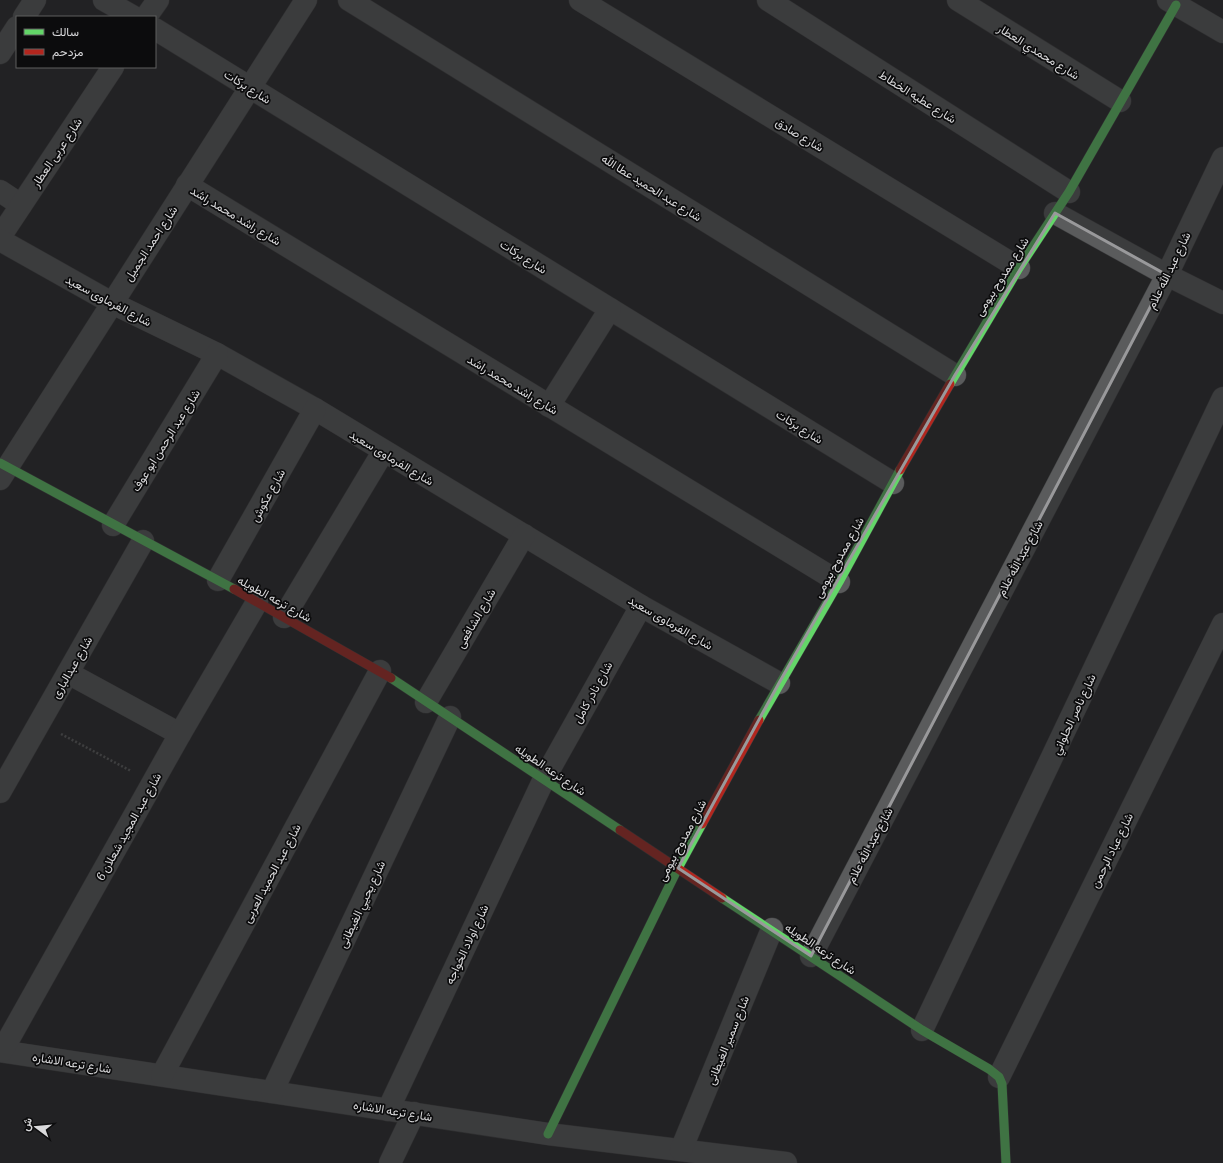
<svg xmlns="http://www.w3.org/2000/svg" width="1223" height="1163" font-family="Literata,Vazirmatn,serif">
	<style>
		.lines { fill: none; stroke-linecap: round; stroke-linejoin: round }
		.street-casing { stroke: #3d3e3f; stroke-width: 23 }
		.fast-casing { stroke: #3d3e3f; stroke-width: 10 }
		.jam-casing { stroke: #3d3e3f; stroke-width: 10 }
		.path { stroke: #5f6061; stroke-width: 2.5; stroke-dasharray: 2 2; stroke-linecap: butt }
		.street { stroke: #5a5b5c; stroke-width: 22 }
		.fast { stroke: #63d668; stroke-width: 9 }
		.jam { stroke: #b3261e; stroke-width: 9 }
		.marked { fill: none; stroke: #99999b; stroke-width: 3; stroke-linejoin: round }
		.labels { text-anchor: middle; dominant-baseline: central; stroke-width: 3.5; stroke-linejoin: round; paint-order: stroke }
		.street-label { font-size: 12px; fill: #d9d9db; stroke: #0c0c0d }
	</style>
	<rect width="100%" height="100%" fill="#232324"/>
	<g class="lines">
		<defs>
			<g id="street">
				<polyline points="104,0 134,17"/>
				<polyline points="349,0 955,375"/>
				<polyline points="580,0 1019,268"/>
				<polyline points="768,0 1069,192"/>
				<polyline points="958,0 1120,101"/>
				<polyline points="1168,0 1223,32"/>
				<polyline points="24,17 35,0"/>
				<polyline points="146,17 158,0"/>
				<polyline points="155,29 893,483"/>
				<polyline points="0,53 17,27"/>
				<polyline points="187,185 839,582"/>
				<polyline points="0,191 21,205"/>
				<polyline points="1055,213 1167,275 1223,303"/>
				<polyline points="0,237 113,67"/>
				<polyline points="0,240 112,303 217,354 315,409 641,606 779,683"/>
				<polyline points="549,406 610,309"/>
				<polyline points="0,479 306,0"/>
				<polyline points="113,525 217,354"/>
				<polyline points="218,580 315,409"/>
				<polyline points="284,617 383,452"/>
				<polyline points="68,673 180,734"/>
				<polyline points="426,702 524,535"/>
				<polyline points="0,792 143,541"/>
				<polyline points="811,956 1167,275 1223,158"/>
				<polyline points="922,1030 1223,398"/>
				<polyline points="0,1051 548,1134 786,1163"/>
				<polyline points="2,1051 180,734 257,602"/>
				<polyline points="162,1075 380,671"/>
				<polyline points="999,1077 1223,624"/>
				<polyline points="272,1092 450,717"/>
				<polyline points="388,1110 544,779 641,606"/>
				<polyline points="681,1150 772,929"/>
				<polyline points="390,1163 414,1113"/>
			</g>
			<g id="fast">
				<polyline points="950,384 1019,268 1069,192 1176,5"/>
				<polyline points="0,463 234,589"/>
				<polyline points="391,678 620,830"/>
				<polyline points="759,720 839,582 900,470"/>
				<polyline points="722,898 922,1030 989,1069 999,1077 1002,1084 1006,1163"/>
				<polyline points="548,1134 678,868 702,824"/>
			</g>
			<g id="jam">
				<polyline points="900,470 950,384"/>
				<polyline points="234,589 391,678"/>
				<polyline points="702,824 759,720"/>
				<polyline points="620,830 722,898"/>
			</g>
		</defs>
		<use href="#street" class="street-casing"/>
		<use href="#fast" class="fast-casing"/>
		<use href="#jam" class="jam-casing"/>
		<polyline class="path" points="61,734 131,771"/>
		<use href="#street" class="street"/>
		<use href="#fast" class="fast"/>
		<use href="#jam" class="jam"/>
	</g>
	<path d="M0 0H1223V1163H0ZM1055,213l112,62 -356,681 -133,-88 101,-185 176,-308z" fill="#232324" fill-opacity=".55" fill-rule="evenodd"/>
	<path class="marked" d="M1055,213l112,62 -356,681 -133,-88 101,-185 176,-308z"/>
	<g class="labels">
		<g class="street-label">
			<text transform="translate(1039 51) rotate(32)">شارع محمدي العطار</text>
			<text transform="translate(248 86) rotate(32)">شارع بركات</text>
			<text transform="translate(918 96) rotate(32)">شارع عطيه الخطاط</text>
			<text transform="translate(800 134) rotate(31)">شارع صادق</text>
			<text transform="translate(56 152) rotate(-56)">شارع عربى العطار</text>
			<text transform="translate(652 187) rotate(32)">شارع عبد الحميد عطا الله</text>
			<text transform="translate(236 215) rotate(31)">شارع راشد محمد راشد</text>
			<text transform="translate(150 243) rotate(-57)">شارع احمد الجميل</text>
			<text transform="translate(524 256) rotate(32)">شارع بركات</text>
			<text transform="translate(1168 270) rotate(-64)">شارع عبد الله علام</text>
			<text transform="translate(1001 276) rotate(-58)">شارع ممدوح بيومى</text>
			<text transform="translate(109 300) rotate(28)">شارع الفرماوى سعيد</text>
			<text transform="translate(513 384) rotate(31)">شارع راشد محمد راشد</text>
			<text transform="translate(800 426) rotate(32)">شارع بركات</text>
			<text transform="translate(165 440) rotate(-58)">شارع عبد الرحمن ابو عوف</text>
			<text transform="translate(392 457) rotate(31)">شارع الفرماوى سعيد</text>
			<text transform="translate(267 495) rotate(-61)">شارع عكوش</text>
			<text transform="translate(838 557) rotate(-61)">شارع ممدوح بيومى</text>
			<text transform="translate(1019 558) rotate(-62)">شارع عبد الله علام</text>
			<text transform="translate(275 598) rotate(29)">شارع ترعه الطويله</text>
			<text transform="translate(475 618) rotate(-60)">شارع الشافعى</text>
			<text transform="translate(671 622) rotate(30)">شارع الفرماوى سعيد</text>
			<text transform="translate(71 667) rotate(-60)">شارع عبدالبارى</text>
			<text transform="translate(592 692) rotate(-61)">شارع نادر كامل</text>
			<text transform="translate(1073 714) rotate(-65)">شارع ناصر الحلواني</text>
			<text transform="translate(551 769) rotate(34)">شارع ترعه الطويله</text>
			<text transform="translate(128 826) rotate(-61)">شارع عبد المجيد شعلان 6</text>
			<text transform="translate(681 840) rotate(-62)">شارع ممدوح بيومى</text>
			<text transform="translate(869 845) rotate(-62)">شارع عبد الله علام</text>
			<text transform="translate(1111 850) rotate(-64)">شارع عباد الرحمن</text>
			<text transform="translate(271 873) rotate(-62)">شارع عبد الحميد العربى</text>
			<text transform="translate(361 904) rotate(-65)">شارع يحيي الغيطانى</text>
			<text transform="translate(466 944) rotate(-65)">شارع اولاد الخواجه</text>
			<text transform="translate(821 948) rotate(34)">شارع ترعه الطويله</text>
			<text transform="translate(727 1040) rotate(-68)">شارع سمير الغيطانى</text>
			<text transform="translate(72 1062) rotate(9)">شارع ترعه الاشاره</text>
			<text transform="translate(393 1110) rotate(9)">شارع ترعه الاشاره</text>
		</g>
	</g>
	<rect x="16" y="16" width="140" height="52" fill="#0c0c0d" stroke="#5e5e5f"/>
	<rect x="24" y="29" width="20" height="6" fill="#63d668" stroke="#5e5e5f"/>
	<text x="52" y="36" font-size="12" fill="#d9d9db">سالك</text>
	<rect x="24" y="49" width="20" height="6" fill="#b3261e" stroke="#5e5e5f"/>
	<text x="52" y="56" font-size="12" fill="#d9d9db">مزدحم</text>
	<g transform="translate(36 1127) rotate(286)" stroke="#0c0c0d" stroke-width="3" paint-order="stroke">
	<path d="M0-3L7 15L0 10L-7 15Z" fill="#d9d9db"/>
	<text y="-6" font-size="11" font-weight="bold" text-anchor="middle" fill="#d9d9db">ش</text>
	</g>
</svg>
